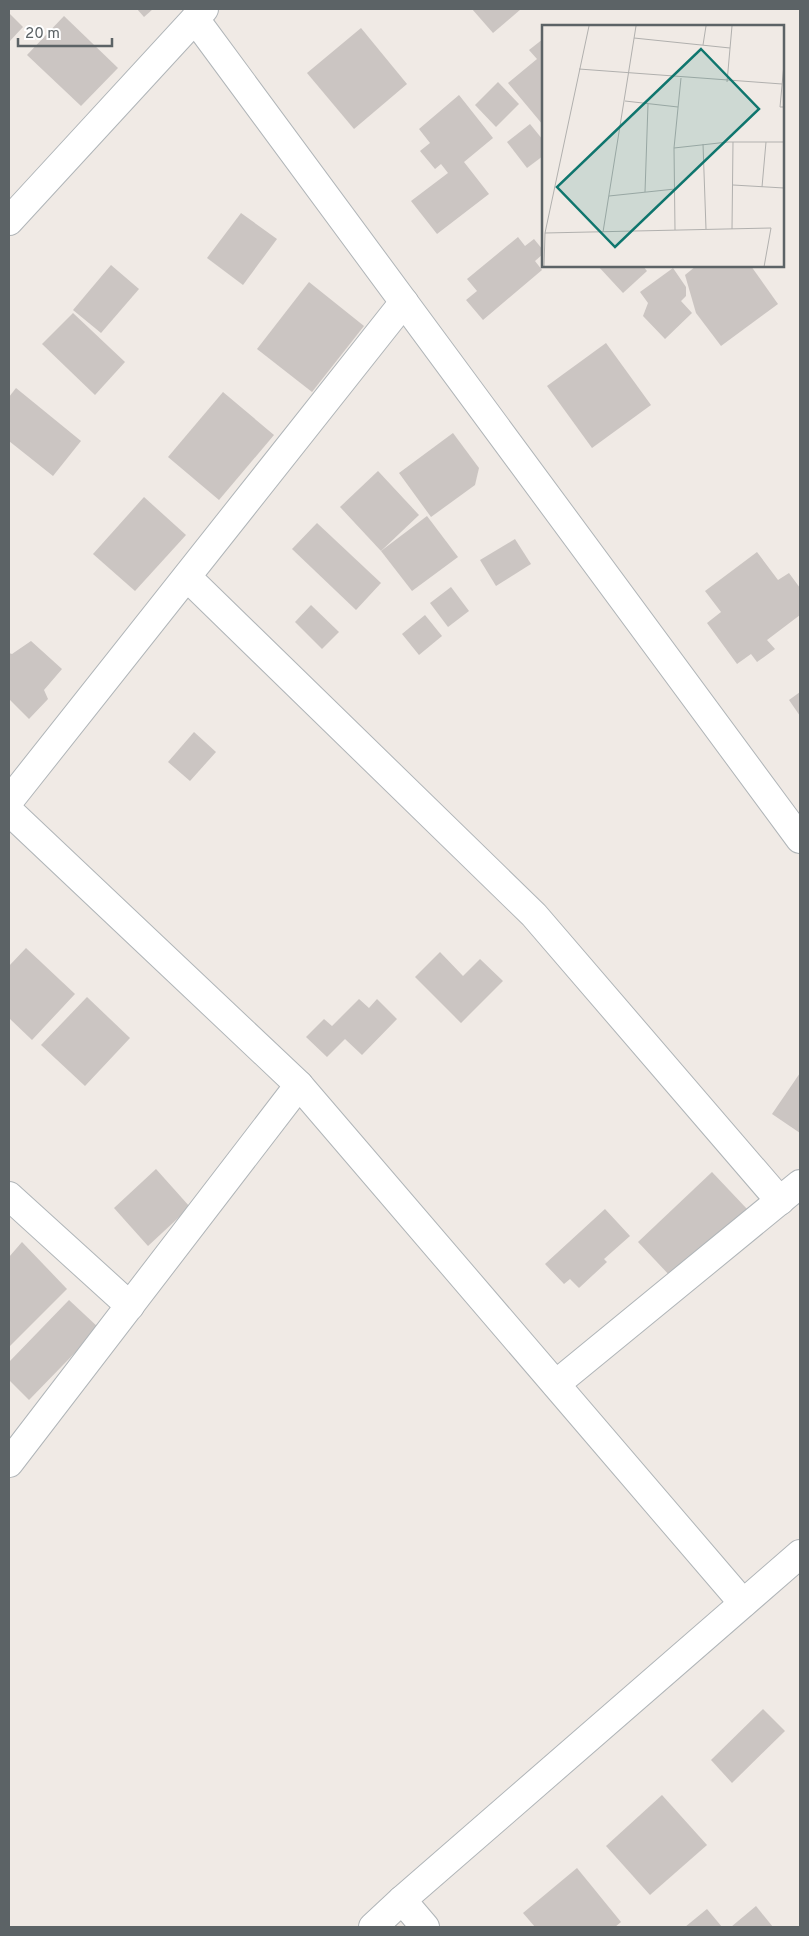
<svg xmlns="http://www.w3.org/2000/svg" width="809" height="1936" font-family="Overpass,sans-serif">
	<style>
		.building { fill: #cbc5c2 }
		.lines { fill: none; stroke-linecap: round; stroke-linejoin: round }
		.minor-casing { stroke: #b0b5b8; stroke-width: 30 }
		.minor { stroke: #fff; stroke-width: 28 }
		.inset-road { fill: none; stroke: #b1b0ae; stroke-width: 1 }
		.view { fill: #0f766e; fill-opacity: 0.15; stroke: #0f766e; stroke-width: 2.5 }
		.inset-edge { fill: none; stroke: #5c6366; stroke-width: 2.5 }
	</style>
	<rect width="100%" height="100%" fill="#f0eae5"/>
	<g class="building">
		<polygon points="137,9 153,9 144,17"/>
		<polygon points="472,9 521,9 493,33"/>
		<polygon points="9,13 23,27 9,42"/>
		<polygon points="64,16 118,68 81,106 27,55"/>
		<polygon points="361,28 407,84 354,129 307,73"/>
		<polygon points="543,39 543,125 508,83 537,59 529,50"/>
		<polygon points="498,82 519,104 496,127 475,105"/>
		<polygon points="459,95 493,138 464,162 489,194 437,234 411,201 448,173 441,164 435,169 420,151 430,143 419,129"/>
		<polygon points="530,124 543,140 543,156 527,168 507,142"/>
		<polygon points="241,213 277,239 243,285 207,258"/>
		<polygon points="518,237 525,246 534,239 543,250 543,254 535,261 542,270 483,320 466,300 477,291 467,279"/>
		<polygon points="111,265 139,289 101,333 73,310"/>
		<polygon points="598,266 643,266 647,271 623,293"/>
		<polygon points="696,266 751,266 778,304 721,346 696,313 685,275"/>
		<polygon points="673,268 686,287 686,296 681,301 692,313 665,339 643,316 648,303 640,292"/>
		<polygon points="309,282 364,326 312,392 257,349"/>
		<polygon points="73,313 125,362 95,395 42,344"/>
		<polygon points="606,343 651,405 592,448 547,386"/>
		<polygon points="16,388 81,441 53,476 9,441 9,397"/>
		<polygon points="223,392 274,435 219,500 168,457"/>
		<polygon points="453,433 479,468 475,485 431,517 399,473"/>
		<polygon points="378,471 419,515 381,551 340,507"/>
		<polygon points="144,497 186,535 135,591 93,554"/>
		<polygon points="427,516 458,557 412,591 381,551"/>
		<polygon points="317,523 381,583 356,610 292,549"/>
		<polygon points="515,539 531,564 496,586 480,560"/>
		<polygon points="757,552 778,580 789,573 800,588 800,615 767,640 775,649 757,662 751,654 737,664 707,623 721,612 705,591"/>
		<polygon points="451,587 469,611 448,627 430,603"/>
		<polygon points="311,605 339,632 322,649 295,622"/>
		<polygon points="425,615 442,636 419,655 402,634"/>
		<polygon points="31,641 62,669 44,690 48,699 29,719 9,699 9,653 12,654"/>
		<polygon points="800,692 800,716 789,700"/>
		<polygon points="194,732 216,752 190,781 168,762"/>
		<polygon points="26,948 75,994 32,1040 9,1018 9,966"/>
		<polygon points="440,952 463,976 480,959 503,981 461,1023 415,977"/>
		<polygon points="87,997 130,1038 85,1086 41,1045"/>
		<polygon points="359,999 369,1008 377,999 397,1019 362,1055 345,1039 327,1057 306,1037 324,1019 332,1026"/>
		<polygon points="800,1073 800,1133 772,1114"/>
		<polygon points="156,1169 190,1207 148,1246 114,1208"/>
		<polygon points="712,1172 747,1209 673,1279 638,1242"/>
		<polygon points="605,1209 630,1236 604,1259 607,1262 579,1288 570,1279 564,1284 545,1264"/>
		<polygon points="22,1242 67,1289 9,1347 9,1257"/>
		<polygon points="69,1300 99,1328 29,1400 9,1380 9,1362"/>
		<polygon points="763,1709 785,1731 732,1783 711,1760"/>
		<polygon points="662,1795 707,1845 650,1895 606,1846"/>
		<polygon points="577,1868 621,1922 615,1927 535,1927 523,1913"/>
		<polygon points="756,1906 773,1927 731,1927"/>
		<polygon points="707,1909 722,1927 685,1927"/>
	</g>
	<g class="lines">
		<defs>
			<g id="minor">
				<polyline points="195,19 800,839"/>
				<polyline points="9,221 204,9"/>
				<polyline points="187,577 534,915 780,1201"/>
				<polyline points="9,801 404,302"/>
				<polyline points="9,811 299,1085 743,1603"/>
				<polyline points="9,1196 130,1306"/>
				<polyline points="556,1384 800,1184"/>
				<polyline points="9,1463 299,1085"/>
				<polyline points="402,1900 425,1927"/>
				<polyline points="373,1927 402,1900 800,1554"/>
			</g>
		</defs>
		<use href="#minor" class="minor-casing"/>
		<use href="#minor" class="minor"/>
	</g>
	<g transform="translate(542 25)">
		<rect width="242" height="242" fill="#f0eae5"/>
		<path class="inset-road" d="M47,1l-44,207 226,-5 -7,39M92,13l96,10M161,20l3,-19M242,39l-4,43h4M37,44l203,15M185,57l5,-56M83,76l53,6M161,119l3,85M132,123l54,-6h56M191,160l51,3M220,162l4,-45M103,167l3,-88M67,171l66,-7M190,204l1,-87M133,205l-1,-82 7,-70M61,207l33,-206M2,242l1,-34"/>
		<path class="view" d="M159,24l58,60 -144,138 -58,-60z"/>
		<rect width="242" height="242" class="inset-edge"/>
	</g>
	<rect width="809" height="1936" fill="none" stroke="#5c6366" stroke-width="20"/>
	<path d="M18 38v8h94v-8" fill="none" stroke="#5c6366" stroke-width="2.5"/>
	<text x="25" y="38" font-size="15" fill="#5c6366" stroke="#ffffff" stroke-width="4" paint-order="stroke">20 m</text>
</svg>
